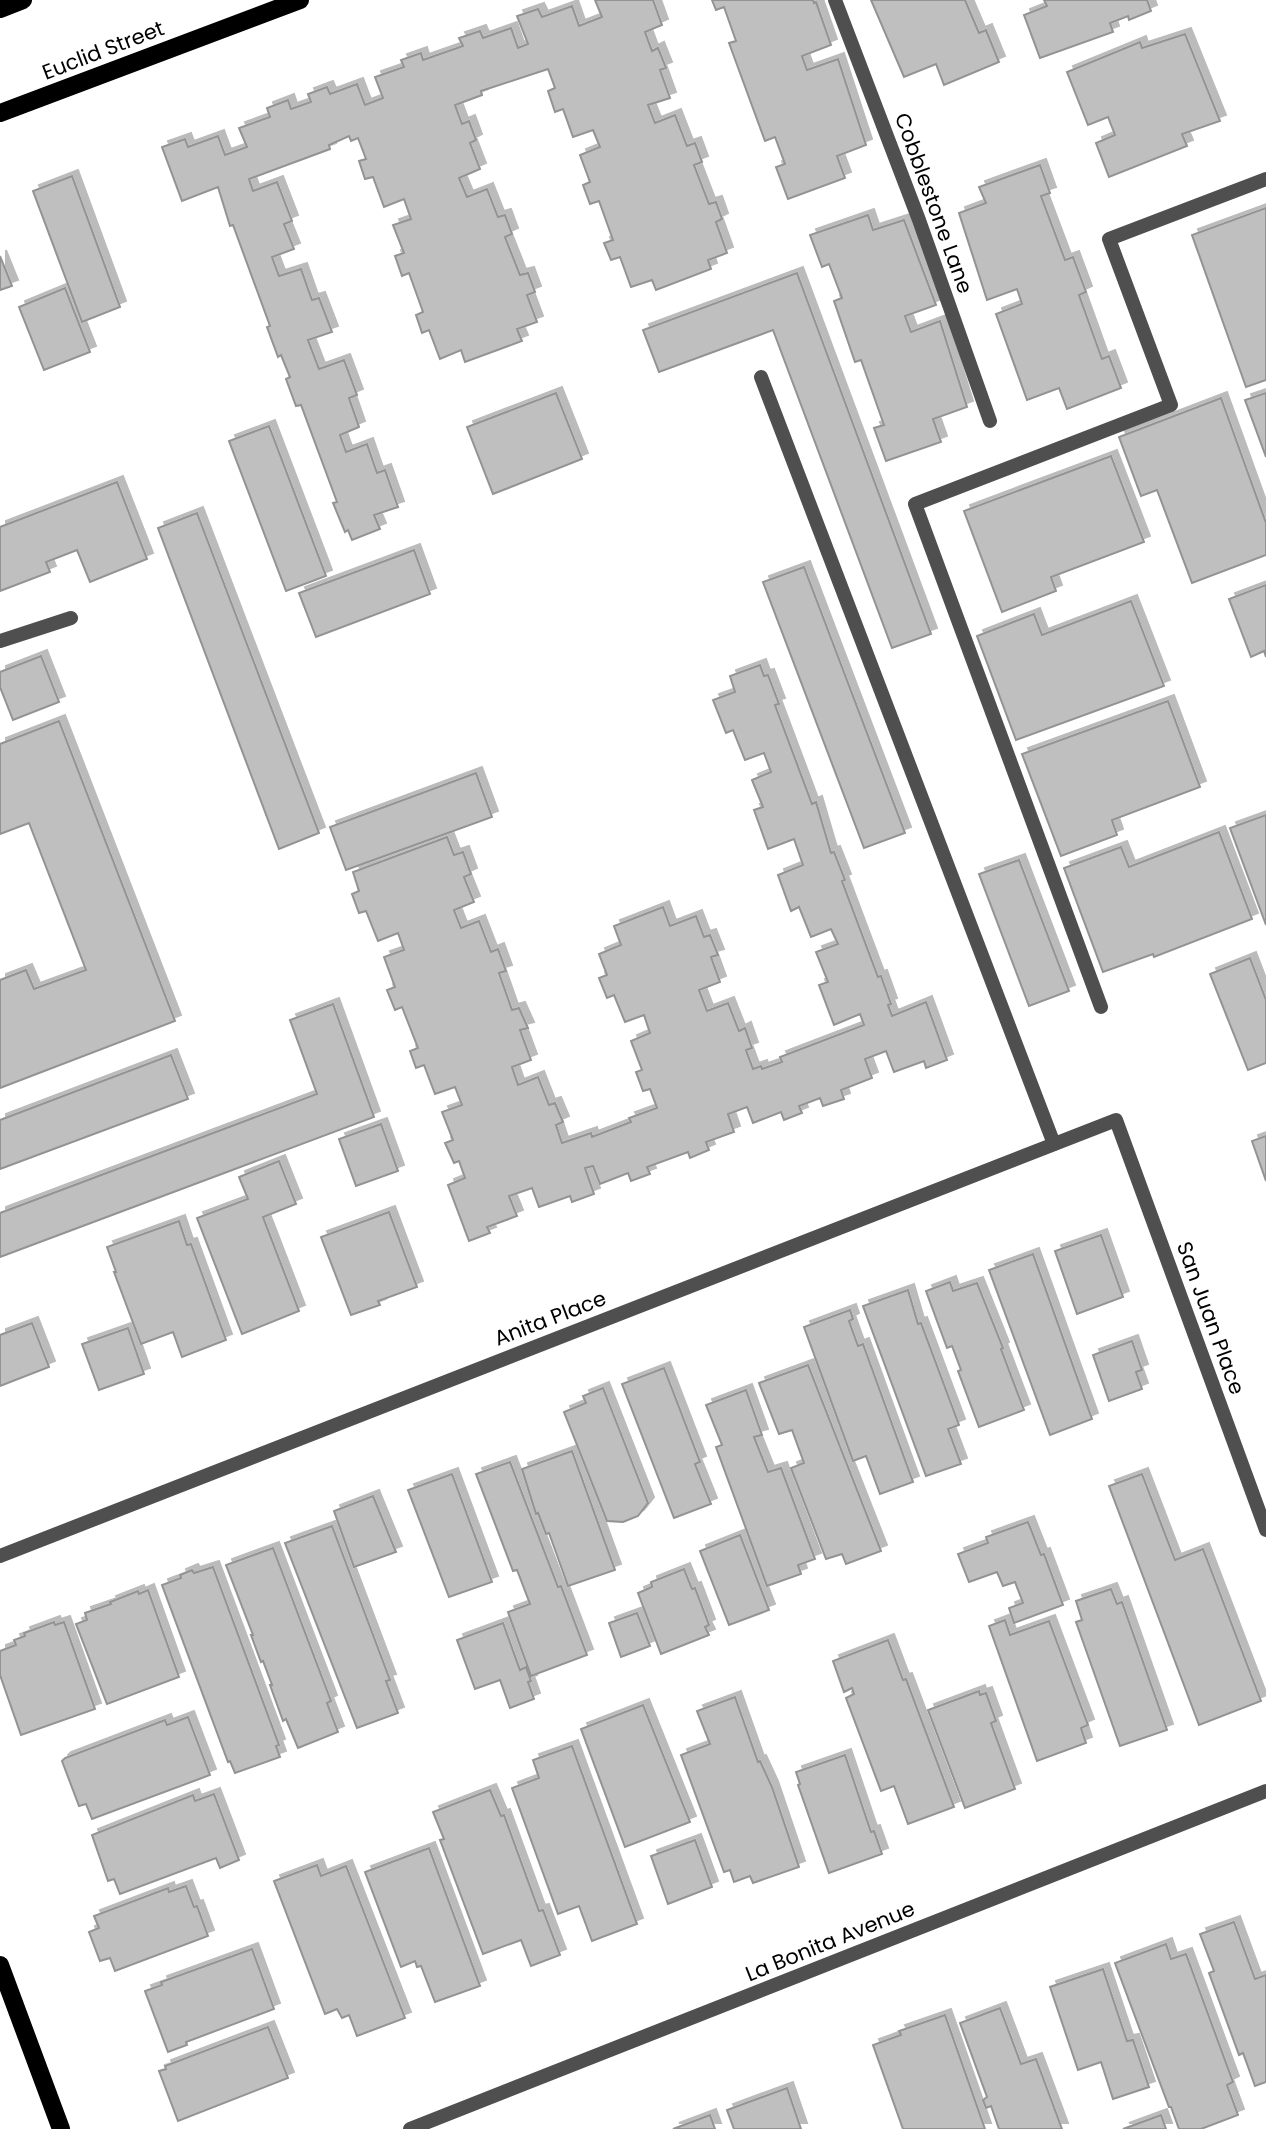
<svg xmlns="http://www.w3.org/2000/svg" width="1266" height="2129" font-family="Poppins,sans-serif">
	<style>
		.building { fill: #bfbfbf; stroke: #939393; stroke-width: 2; filter: url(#shadow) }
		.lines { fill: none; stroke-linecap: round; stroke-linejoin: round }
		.service { stroke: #4f4f4f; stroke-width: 14 }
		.minor { stroke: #4f4f4f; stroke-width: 14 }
		.primary { stroke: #000; stroke-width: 18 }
		.labels { text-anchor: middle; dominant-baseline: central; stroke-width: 6; stroke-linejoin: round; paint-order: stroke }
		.street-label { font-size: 21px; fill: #000; stroke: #fff }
	</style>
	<defs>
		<filter id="shadow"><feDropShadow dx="6" dy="-6" stdDeviation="0" flood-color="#0004"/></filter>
	</defs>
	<rect width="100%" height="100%" fill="#fff"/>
	<g class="building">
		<polygon points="595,0 653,0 662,25 645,32 652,51 658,48 666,68 660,70 670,98 648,105 655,123 675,115 687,146 695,143 702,162 694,165 709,204 716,202 722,219 716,222 727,253 708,260 711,269 656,290 652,280 631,287 620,257 611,260 604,243 613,240 599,201 590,204 583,185 590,182 580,155 600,147 593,130 573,137 563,109 555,112 548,91 555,88 548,69 481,91 482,95 455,105 462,124 469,121 476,140 470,143 480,169 459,178 467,197 487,189 498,217 505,215 512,234 505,237 520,275 528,273 535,292 527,295 537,322 517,329 522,341 465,362 461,350 440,359 429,330 422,333 416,315 423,312 409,273 402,276 395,256 404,253 393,225 411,219 404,199 384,207 373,177 365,179 359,161 366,159 358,138 351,141 349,136 329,145 330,149 249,179 253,191 277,182 292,221 284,224 294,249 272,257 279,276 301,269 312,300 319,298 332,332 308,340 319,369 344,360 357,395 349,398 359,427 340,435 346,452 367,444 377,473 385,470 398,507 374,515 380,529 352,540 348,530 345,532 333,503 337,502 301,405 296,406 286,379 290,377 281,355 278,357 267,327 270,326 233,225 230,226 218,187 182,201 162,147 185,139 188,147 218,136 225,155 247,147 239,128 270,117 267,108 288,100 291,109 311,102 308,94 327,87 330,94 357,84 365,105 383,98 375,77 404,67 401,60 421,53 423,60 463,46 459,38 480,31 483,38 511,28 518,48 528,44 517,16 538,9 542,17 572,6 579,26 602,17"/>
		<polygon points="712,0 813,0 814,3 816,2 831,45 802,56 807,70 838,59 866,145 837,156 845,178 788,199 776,167 785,164 775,137 765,141 729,43 736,41 724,7 716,10"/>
		<polygon points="871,0 965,0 979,33 986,30 999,62 944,85 936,64 904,77"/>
		<polygon points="1044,0 1147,0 1151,11 1129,20 1128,16 1110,23 1113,32 1040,58 1024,15 1047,6"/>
		<polygon points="1185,34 1220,121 1182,134 1187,146 1109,177 1096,143 1115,135 1108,117 1088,125 1067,72 1140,42 1142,48"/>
		<polygon points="1040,165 1050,193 1041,196 1065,260 1073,257 1086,292 1079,295 1102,359 1109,356 1121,388 1067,409 1059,388 1027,400 996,314 1022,304 1017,289 987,300 959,213 986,203 979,187"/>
		<polygon points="72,176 120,307 82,322 33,191"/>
		<polygon points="1266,208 1266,380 1246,387 1192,235"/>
		<polygon points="868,215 873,230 904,220 936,305 905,316 911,332 940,321 967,407 933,419 941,442 886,461 874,428 884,425 861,360 855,362 834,301 842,298 829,264 822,267 810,235"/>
		<polygon points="0,256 12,286 0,290"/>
		<polygon points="797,273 931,634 892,648 773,330 659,372 643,330"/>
		<polygon points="65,288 90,352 44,370 19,307"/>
		<polygon points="556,393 582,459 493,494 467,427"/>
		<polygon points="1266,393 1266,457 1245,400"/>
		<polygon points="1221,398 1266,523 1266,555 1192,583 1157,490 1141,496 1119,437"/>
		<polygon points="269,426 326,576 286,591 229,441"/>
		<polygon points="1111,456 1144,542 1051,577 1056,591 1002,612 964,511"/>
		<polygon points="117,482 147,559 90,582 77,550 46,562 50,572 0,591 0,527"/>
		<polygon points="197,513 319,833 279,849 158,528"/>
		<polygon points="414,550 430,594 316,637 299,593"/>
		<polygon points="804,567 905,833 864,848 763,582"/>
		<polygon points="1266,585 1266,657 1264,651 1251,657 1229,599"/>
		<polygon points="1131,601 1164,686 1016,740 977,636 1034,614 1042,635"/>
		<polygon points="41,656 59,702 13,720 0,687 0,672"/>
		<polygon points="760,665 764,676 768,675 779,704 775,705 812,804 816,802 831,853 834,852 845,880 842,881 878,977 881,976 891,1004 888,1005 892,1016 926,1002 947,1060 926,1068 924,1061 894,1072 886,1051 865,1059 872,1078 841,1090 844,1099 823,1106 820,1098 799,1106 802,1113 784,1120 781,1112 753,1123 747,1107 728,1114 734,1132 706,1142 709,1150 690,1158 688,1152 647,1167 650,1174 631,1181 628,1173 600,1184 593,1166 585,1168 594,1194 572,1202 570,1196 539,1207 532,1188 509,1196 517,1216 487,1227 490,1233 469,1241 448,1185 465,1178 459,1161 454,1163 445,1143 453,1140 442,1112 462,1105 455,1087 435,1094 424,1065 416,1068 410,1051 418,1048 402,1007 395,1010 387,990 395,987 384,957 404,950 398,933 378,941 366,911 359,913 352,894 359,891 353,872 447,837 454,855 463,852 471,874 464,877 474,902 454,910 461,928 479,921 491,952 498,949 506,971 499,973 512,1010 519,1008 528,1028 520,1030 531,1060 512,1067 518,1085 538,1077 549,1105 555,1103 563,1122 556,1125 562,1143 591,1133 592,1137 631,1122 629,1118 657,1108 650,1089 643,1091 636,1072 642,1070 631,1041 650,1033 644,1015 625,1022 614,995 607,998 599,978 607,975 599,954 621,945 614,926 663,907 670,926 696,916 704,937 710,935 718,955 711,957 720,982 699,990 707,1011 728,1003 739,1031 745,1028 752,1048 746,1050 753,1069 761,1066 762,1069 782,1062 780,1057 864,1025 860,1014 834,1025 819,985 828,982 816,952 838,944 831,929 811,937 799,907 791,911 778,875 803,865 794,839 768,849 754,810 763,807 752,780 771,772 764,753 745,760 733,730 726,733 713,700 735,692 730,676"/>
		<polygon points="1168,701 1200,787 1112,820 1117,835 1061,856 1022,754"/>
		<polygon points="59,721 175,1021 0,1088 0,980 26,970 34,989 86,970 29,823 0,834 0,744"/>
		<polygon points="476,773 492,817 346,870 330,827"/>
		<polygon points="1266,815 1266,925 1230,828"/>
		<polygon points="1219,832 1252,919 1154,957 1153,954 1103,972 1064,868 1121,847 1129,867"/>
		<polygon points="1019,860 1069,991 1029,1006 979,874"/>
		<polygon points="1250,958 1266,1000 1266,1063 1248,1070 1210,974"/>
		<polygon points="333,1004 374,1117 0,1257 0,1213 317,1094 290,1020"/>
		<polygon points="171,1055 188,1099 0,1169 0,1120"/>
		<polygon points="381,1124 398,1171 356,1186 339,1139"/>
		<polygon points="1266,1136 1266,1181 1252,1141"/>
		<polygon points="279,1161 296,1204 263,1217 299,1311 242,1334 197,1218 248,1199 239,1177"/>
		<polygon points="389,1212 417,1287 378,1301 380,1305 351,1315 321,1237"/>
		<polygon points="179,1221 187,1245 191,1244 226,1340 182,1357 173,1332 141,1344 114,1272 116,1272 107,1247"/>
		<polygon points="1101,1235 1123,1297 1077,1314 1055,1251"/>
		<polygon points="1033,1254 1092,1419 1050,1435 989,1270"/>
		<polygon points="950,1282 953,1291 977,1283 1003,1348 1001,1349 1024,1410 979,1427 958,1371 961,1370 952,1346 947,1348 926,1291"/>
		<polygon points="908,1290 918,1324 921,1323 959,1425 948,1429 961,1464 926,1476 863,1306"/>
		<polygon points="850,1310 853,1319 849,1321 858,1346 863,1344 913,1482 880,1494 866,1456 853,1461 804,1327"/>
		<polygon points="32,1323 49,1367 0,1386 0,1335"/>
		<polygon points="128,1328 144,1374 99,1390 82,1344"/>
		<polygon points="1132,1341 1142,1370 1136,1372 1142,1389 1109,1401 1093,1355"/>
		<polygon points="808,1365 881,1551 846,1564 842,1554 826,1559 791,1468 804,1463 792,1430 779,1434 759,1383"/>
		<polygon points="664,1368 700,1462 695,1464 711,1504 674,1518 622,1384"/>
		<polygon points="603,1388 648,1503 638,1516 623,1522 607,1521 564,1412 586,1403 583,1396"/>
		<polygon points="746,1390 762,1435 754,1437 768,1472 781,1468 815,1559 798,1565 801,1574 767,1586 716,1447 722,1445 706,1405"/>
		<polygon points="572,1451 615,1570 568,1586 549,1533 546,1534 538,1513 536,1514 522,1469"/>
		<polygon points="510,1462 558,1587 561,1586 587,1655 531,1676 508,1612 530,1604 517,1570 513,1571 476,1474"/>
		<polygon points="452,1474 492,1582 449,1597 408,1490"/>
		<polygon points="1142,1474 1175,1560 1203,1549 1261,1701 1199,1725 1109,1486"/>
		<polygon points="373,1496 396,1552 354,1567 334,1511"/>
		<polygon points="1028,1522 1041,1555 1044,1554 1063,1605 1014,1623 1009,1608 1023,1603 1015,1582 1003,1586 997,1572 969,1582 958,1554 988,1543 986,1537"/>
		<polygon points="332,1526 390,1680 386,1681 398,1713 357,1728 285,1543"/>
		<polygon points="740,1535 769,1610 729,1625 700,1551"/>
		<polygon points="273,1548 331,1701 327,1703 338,1732 298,1748 286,1719 283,1721 270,1685 272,1685 263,1661 261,1662 251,1635 253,1635 226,1565"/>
		<polygon points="213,1567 279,1745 276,1746 280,1757 235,1773 230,1761 228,1762 162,1585 181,1578 180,1575 192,1570 194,1573"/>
		<polygon points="684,1569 692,1589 695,1588 709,1625 705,1627 709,1635 661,1654 638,1593 652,1587 651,1582"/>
		<polygon points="1111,1589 1117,1604 1122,1602 1167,1730 1120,1746 1076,1622 1082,1620 1076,1601"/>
		<polygon points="148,1590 179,1677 107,1704 76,1624 87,1620 85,1613 111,1604 110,1602 138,1591 139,1594"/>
		<polygon points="637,1613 650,1646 621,1657 609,1623"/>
		<polygon points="1005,1620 1010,1635 1049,1621 1088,1725 1081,1728 1086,1743 1037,1761 989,1626"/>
		<polygon points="54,1622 55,1625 64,1622 95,1709 21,1735 0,1675 0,1651 16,1645 14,1640 25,1636 24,1633"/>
		<polygon points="503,1623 520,1670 526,1667 531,1681 528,1682 534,1699 510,1708 500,1680 475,1689 457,1640"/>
		<polygon points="888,1640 903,1680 906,1679 954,1807 908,1824 894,1786 881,1791 846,1698 854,1694 852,1688 844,1692 833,1661"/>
		<polygon points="979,1691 980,1695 986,1693 996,1721 991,1723 1015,1789 965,1808 928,1710"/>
		<polygon points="735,1697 758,1762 760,1761 772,1787 799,1867 753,1883 750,1876 734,1882 730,1870 724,1872 681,1755 710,1744 697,1711"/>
		<polygon points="643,1705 690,1822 625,1847 581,1729"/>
		<polygon points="188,1717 210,1775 92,1819 86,1804 79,1806 62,1761 65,1758 165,1720 167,1725"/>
		<polygon points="572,1746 637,1924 592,1941 579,1906 558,1914 512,1788 539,1778 533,1760"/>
		<polygon points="845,1755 871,1832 874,1831 882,1854 829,1873 798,1785 800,1784 796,1772"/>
		<polygon points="490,1790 501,1816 504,1815 539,1911 543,1910 560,1955 531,1966 521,1940 483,1954 440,1840 444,1839 433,1812"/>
		<polygon points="214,1794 239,1860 220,1868 216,1858 120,1894 114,1879 108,1881 92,1835 193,1795 195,1801"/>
		<polygon points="695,1840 712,1887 668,1904 651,1856"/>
		<polygon points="429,1848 480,1986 435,2002 421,1966 417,1967 415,1961 401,1967 365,1872"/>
		<polygon points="317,1865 321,1876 346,1866 405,2018 357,2036 349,2015 342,2018 337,2009 325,2014 274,1881"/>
		<polygon points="186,1886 194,1907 197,1906 208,1936 115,1971 110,1958 100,1961 89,1932 99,1928 94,1916 168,1888 169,1892"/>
		<polygon points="1234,1922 1255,1979 1266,1975 1266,2082 1255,2086 1243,2053 1239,2055 1209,1973 1214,1971 1200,1934"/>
		<polygon points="1166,1944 1171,1959 1186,1954 1233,2082 1227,2085 1238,2115 1201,2129 1179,2129 1171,2107 1169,2107 1115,1963"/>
		<polygon points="252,1949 274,2009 186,2042 187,2045 168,2052 145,1991 162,1985 161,1982"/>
		<polygon points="1103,1969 1127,2041 1133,2040 1149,2087 1113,2099 1101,2062 1078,2070 1050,1987"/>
		<polygon points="1000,2008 1021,2064 1036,2059 1062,2129 999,2129 991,2106 986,2108 983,2100 987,2097 960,2023"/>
		<polygon points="945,2015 985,2129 903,2129 873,2045 901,2035 899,2031"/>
		<polygon points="268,2027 288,2078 178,2121 159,2071 166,2069 165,2066"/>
		<polygon points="787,2088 801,2129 734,2129 727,2110"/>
		<polygon points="710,2115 715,2129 673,2129"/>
		<polygon points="1161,2115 1166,2129 1123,2129"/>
	</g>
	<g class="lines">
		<g class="service">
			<polyline points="761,377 1054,1144"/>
			<polyline points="0,641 71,618"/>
			<polyline points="1101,1007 915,504 1171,405 1109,239 1266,179"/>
		</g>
		<g class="minor">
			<polyline points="835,0 919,220 990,421"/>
			<polyline points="0,1556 1116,1120 1266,1530"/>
			<polyline points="410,2129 1266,1791"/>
		</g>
		<g class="primary">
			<polyline points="0,9 23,0"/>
			<polyline points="0,113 300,0"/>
			<polyline points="0,1965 61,2129"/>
		</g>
	</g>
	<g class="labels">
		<g class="street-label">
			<text transform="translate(103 50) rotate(-21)">Euclid Street</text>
			<text transform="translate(934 203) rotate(70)">Cobblestone Lane</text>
			<text transform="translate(550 1318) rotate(-21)">Anita Place</text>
			<text transform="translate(1211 1318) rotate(70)">San Juan Place</text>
			<text transform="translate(830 1941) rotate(-22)">La Bonita Avenue</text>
		</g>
	</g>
</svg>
